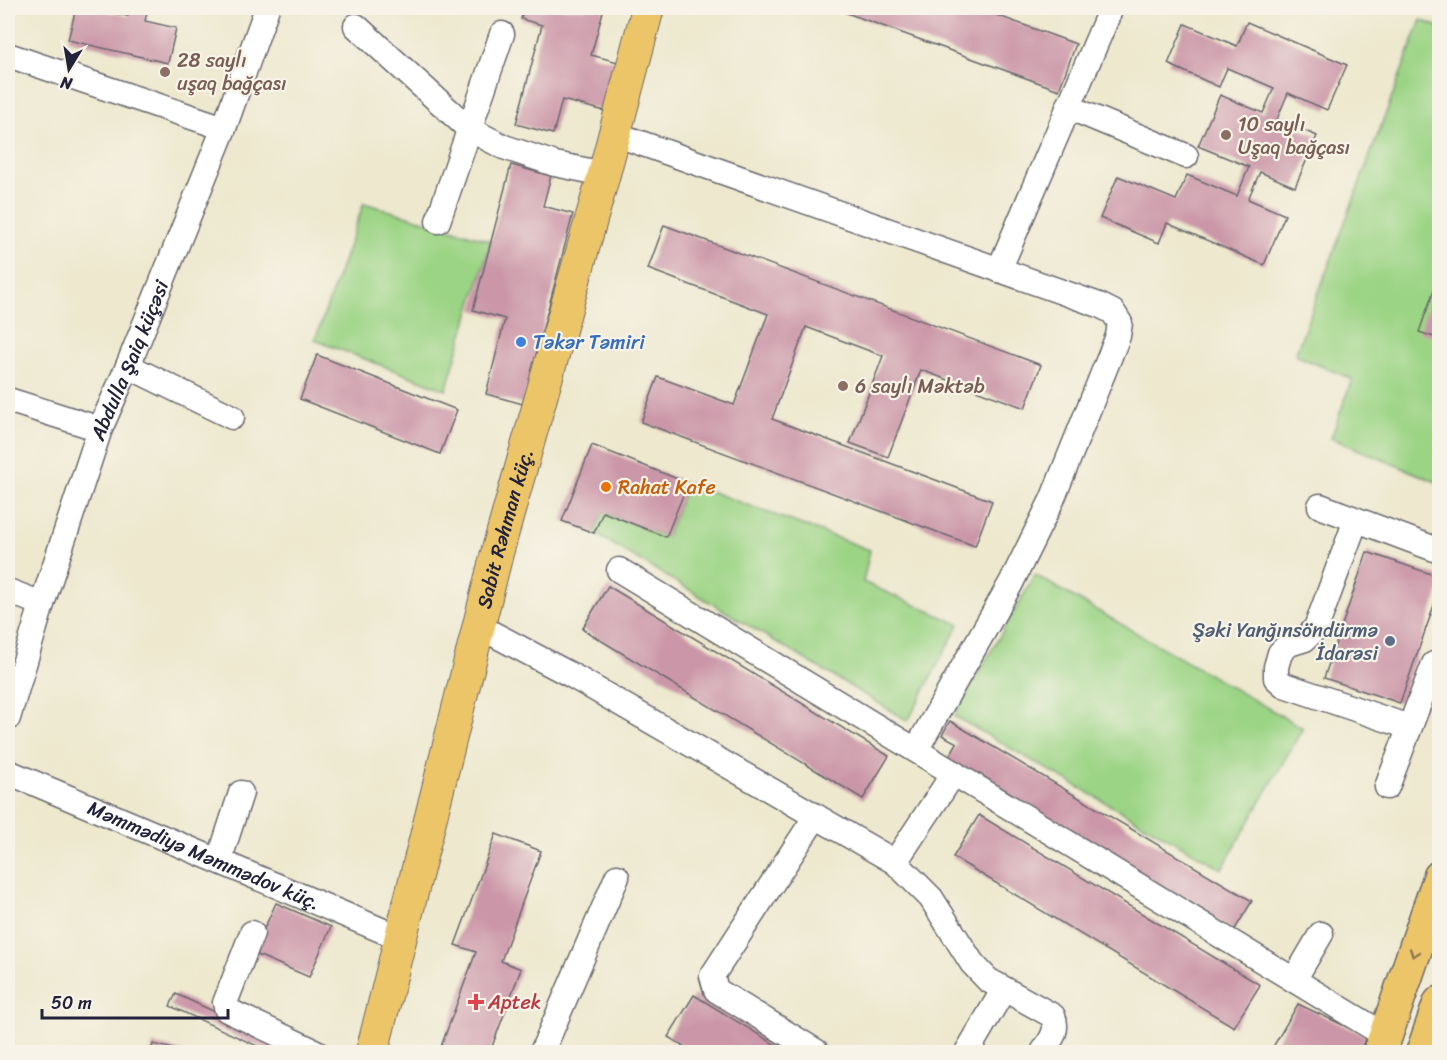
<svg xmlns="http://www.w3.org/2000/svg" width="1447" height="1060" font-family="Sriracha,sans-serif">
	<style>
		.green { fill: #9cd485; stroke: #5f7b60; stroke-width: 1.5 }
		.building { fill: #cb96a8 }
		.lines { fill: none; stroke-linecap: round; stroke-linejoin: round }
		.minor-casing { stroke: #69676e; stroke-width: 27 }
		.major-casing { stroke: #69676e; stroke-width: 34 }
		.highway-casing { stroke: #69676e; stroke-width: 36 }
		.minor { stroke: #fff; stroke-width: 24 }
		.major { stroke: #edc569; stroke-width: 32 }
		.highway { stroke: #edc569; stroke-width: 33 }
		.oneway { stroke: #887452 }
		.education-dot { fill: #8d6e63; stroke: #f7f3e8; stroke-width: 2 }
		.shop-dot { fill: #3f7fe0; stroke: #f7f3e8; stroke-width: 2 }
		.food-dot { fill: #e8710a; stroke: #f7f3e8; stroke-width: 2 }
		.service-dot { fill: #5c6f8a; stroke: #f7f3e8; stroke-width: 2 }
		.health-dot { fill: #e0444e; stroke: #f7f3e8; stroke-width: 2 }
		.labels { text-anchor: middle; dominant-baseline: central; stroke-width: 4.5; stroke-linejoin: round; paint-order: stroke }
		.education-label { font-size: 20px; fill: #785e54; stroke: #f7f3e8; text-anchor: start }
		.shop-label { font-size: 20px; fill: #366cbe; stroke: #f7f3e8; text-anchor: start }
		.street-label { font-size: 20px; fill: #22223b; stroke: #f7f3e8 }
		.food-label { font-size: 20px; fill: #c56008; stroke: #f7f3e8; text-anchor: start }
		.service-label { font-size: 20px; fill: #4e5e75; stroke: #f7f3e8; text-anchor: end }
		.health-label { font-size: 20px; fill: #be3a42; stroke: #f7f3e8; text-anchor: start }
	</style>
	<rect width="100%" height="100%" fill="#f7f3e8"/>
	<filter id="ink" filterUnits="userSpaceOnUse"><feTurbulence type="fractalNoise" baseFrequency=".0167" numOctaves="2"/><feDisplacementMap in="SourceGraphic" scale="12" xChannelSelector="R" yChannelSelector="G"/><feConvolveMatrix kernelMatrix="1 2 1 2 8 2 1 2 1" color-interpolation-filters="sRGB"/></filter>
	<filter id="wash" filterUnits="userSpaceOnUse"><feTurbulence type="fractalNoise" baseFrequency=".008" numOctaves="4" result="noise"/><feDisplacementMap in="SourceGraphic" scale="24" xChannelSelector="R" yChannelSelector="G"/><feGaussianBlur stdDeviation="1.35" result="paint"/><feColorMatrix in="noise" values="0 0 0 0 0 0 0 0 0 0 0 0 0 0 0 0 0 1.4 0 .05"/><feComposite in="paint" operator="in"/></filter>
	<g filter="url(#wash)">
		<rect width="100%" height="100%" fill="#ede8ce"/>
		<g class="green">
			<polygon points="1421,20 1439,27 1439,483 1331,438 1352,379 1295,355"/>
			<polygon points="364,203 491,241 446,390 315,340"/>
			<polygon points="688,483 870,550 863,582 959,624 908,721 594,533 603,512 666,537"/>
			<polygon points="1035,575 1303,728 1222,869 954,716"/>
		</g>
		<g id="blocks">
			<g class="building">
				<polygon points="76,8 89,8 128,16 130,8 148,8 145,21 176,28 168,63 68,40"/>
				<polygon points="524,8 604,8 591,55 618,62 605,111 562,100 553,134 516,124 542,25 521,19"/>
				<polygon points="833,8 977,8 1076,44 1059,90"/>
				<polygon points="1247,22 1347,65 1327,110 1288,93 1277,119 1317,136 1295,187 1260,172 1248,199 1285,215 1264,265 1167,223 1159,243 1100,218 1118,176 1176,200 1187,175 1237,196 1249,167 1198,146 1220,95 1263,113 1274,88 1227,68 1219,87 1168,64 1185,24 1237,46"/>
				<polygon points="511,165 551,176 543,206 573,214 523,404 486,394 505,319 473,310"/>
				<polygon points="664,225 1041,365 1025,408 921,370 888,457 850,443 883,356 806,327 772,419 992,501 975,546 641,422 658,377 734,405 768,314 648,269"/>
				<polygon points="1440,273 1440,339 1419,332"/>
				<polygon points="317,355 457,410 440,454 300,399"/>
				<polygon points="592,445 688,483 666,537 603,512 594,533 562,521"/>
				<polygon points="1367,552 1440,577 1440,588 1400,703 1324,678"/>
				<polygon points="608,586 889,756 863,799 582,629"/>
				<polygon points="950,721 1252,901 1234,931 947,760 957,743 942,735"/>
				<polygon points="979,815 1260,985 1234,1027 953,857"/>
				<polygon points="496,834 541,851 501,961 521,969 490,1052 439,1052 476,952 455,945"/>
				<polygon points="276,903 331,927 309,977 253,953"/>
				<polygon points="176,994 302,1052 270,1052 170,1006"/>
				<polygon points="694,995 787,1052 694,1052 668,1037"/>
				<polygon points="1298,1004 1366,1036 1360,1052 1270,1052"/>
				<polygon points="153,1044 186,1052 151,1052"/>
			</g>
		</g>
	</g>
	<g filter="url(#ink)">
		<use href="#blocks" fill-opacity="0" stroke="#69676e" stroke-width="1.5"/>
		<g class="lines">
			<defs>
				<g id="minor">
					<polyline points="356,26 469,129 504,147 555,164 604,174"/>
					<polyline points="8,55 224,128"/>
					<polyline points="1068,107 1186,156"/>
					<polyline points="615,134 1099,305 1113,312 1120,323 1118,336 1052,500 1011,583 916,750"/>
					<polyline points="438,221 502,34"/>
					<polyline points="999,270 1111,8"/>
					<polyline points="128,366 232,417"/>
					<polyline points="8,400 100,429"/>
					<polyline points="1320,506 1440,551"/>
					<polyline points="1356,520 1316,628 1305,639 1289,644 1280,653 1276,667 1276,678 1284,685 1409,727"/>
					<polyline points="619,570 1386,1036"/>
					<polyline points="8,591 42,604"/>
					<path d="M478,626l93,49 324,187 36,36 41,65 16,17 65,36c6,14 -2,24 -10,36"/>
					<path id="s1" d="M8,718l34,-114 58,-175 28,-63 96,-238 43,-120"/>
					<path id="s2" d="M8,772l392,166"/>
					<polyline points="1387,787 1434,664"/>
					<polyline points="816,816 712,976 716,990 817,1052"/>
					<polyline points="219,861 241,793"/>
					<polyline points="895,862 954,773"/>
					<polyline points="252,933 225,1003 227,1010 316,1052"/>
					<polyline points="1294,980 1321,934"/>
					<polyline points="542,1052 617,877"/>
					<polyline points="967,1052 1004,989"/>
				</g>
				<g id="major">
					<path id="s3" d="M372,1052l125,-499 107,-379 44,-166"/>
				</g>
				<g id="highway">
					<polyline points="1380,1052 1440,877"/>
					<polyline points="1423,1052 1440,1003"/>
				</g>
			</defs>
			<use href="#minor" class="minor-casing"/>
			<use href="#major" class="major-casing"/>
			<use href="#highway" class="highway-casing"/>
			<use href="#minor" class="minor"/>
			<use href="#major" class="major"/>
			<use href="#highway" class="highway"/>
		</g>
		<defs><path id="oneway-chevron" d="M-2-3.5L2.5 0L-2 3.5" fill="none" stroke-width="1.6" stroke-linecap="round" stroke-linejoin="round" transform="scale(1.5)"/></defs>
		<use class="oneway" href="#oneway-chevron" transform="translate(1414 953) rotate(109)"/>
	</g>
	<g class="education-dot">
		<circle cx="165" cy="72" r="6"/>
		<circle cx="1226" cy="135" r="6"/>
		<circle cx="843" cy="386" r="6"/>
	</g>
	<circle class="shop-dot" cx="521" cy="342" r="6"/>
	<circle class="food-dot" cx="606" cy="487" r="6"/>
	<circle class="service-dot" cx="1390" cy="641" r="6"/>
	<path class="health-dot" d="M473 993h6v6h6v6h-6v6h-6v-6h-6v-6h6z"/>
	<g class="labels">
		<g class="education-label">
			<text x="177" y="60">28 saylı<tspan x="177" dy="23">uşaq bağçası</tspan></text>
			<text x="1238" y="124">10 saylı<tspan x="1238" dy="23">Uşaq bağçası</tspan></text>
			<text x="855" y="386">6 saylı Məktəb</text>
		</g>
		<g class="shop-label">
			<text x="533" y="342">Təkər Təmiri</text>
		</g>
		<g class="street-label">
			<text stroke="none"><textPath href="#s1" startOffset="378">Abdulla Şaiq küçəsi</textPath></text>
			<text stroke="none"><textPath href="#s3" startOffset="540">Sabit Rəhman küç.</textPath></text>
			<text stroke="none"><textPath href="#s2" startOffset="213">Məmmədiyə Məmmədov küç.</textPath></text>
		</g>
		<g class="food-label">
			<text x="618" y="487">Rahat Kafe</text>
		</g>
		<g class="service-label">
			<text x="1378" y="630">Şəki Yanğınsöndürmə<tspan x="1378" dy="23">İdarəsi</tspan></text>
		</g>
		<g class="health-label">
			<text x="488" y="1002">Aptek</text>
		</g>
	</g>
	<rect width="1447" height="1060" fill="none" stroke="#f7f3e8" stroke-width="30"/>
	<g transform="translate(69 69) rotate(191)" stroke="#f7f3e8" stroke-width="4.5" paint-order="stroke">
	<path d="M0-4.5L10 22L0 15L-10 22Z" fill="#22223b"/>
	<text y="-9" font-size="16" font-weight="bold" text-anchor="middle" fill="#22223b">N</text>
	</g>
	<path d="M42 1009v9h186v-9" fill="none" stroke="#22223b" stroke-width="3"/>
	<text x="51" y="1009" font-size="18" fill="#22223b" stroke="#f7f3e8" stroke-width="4.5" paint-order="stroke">50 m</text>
</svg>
